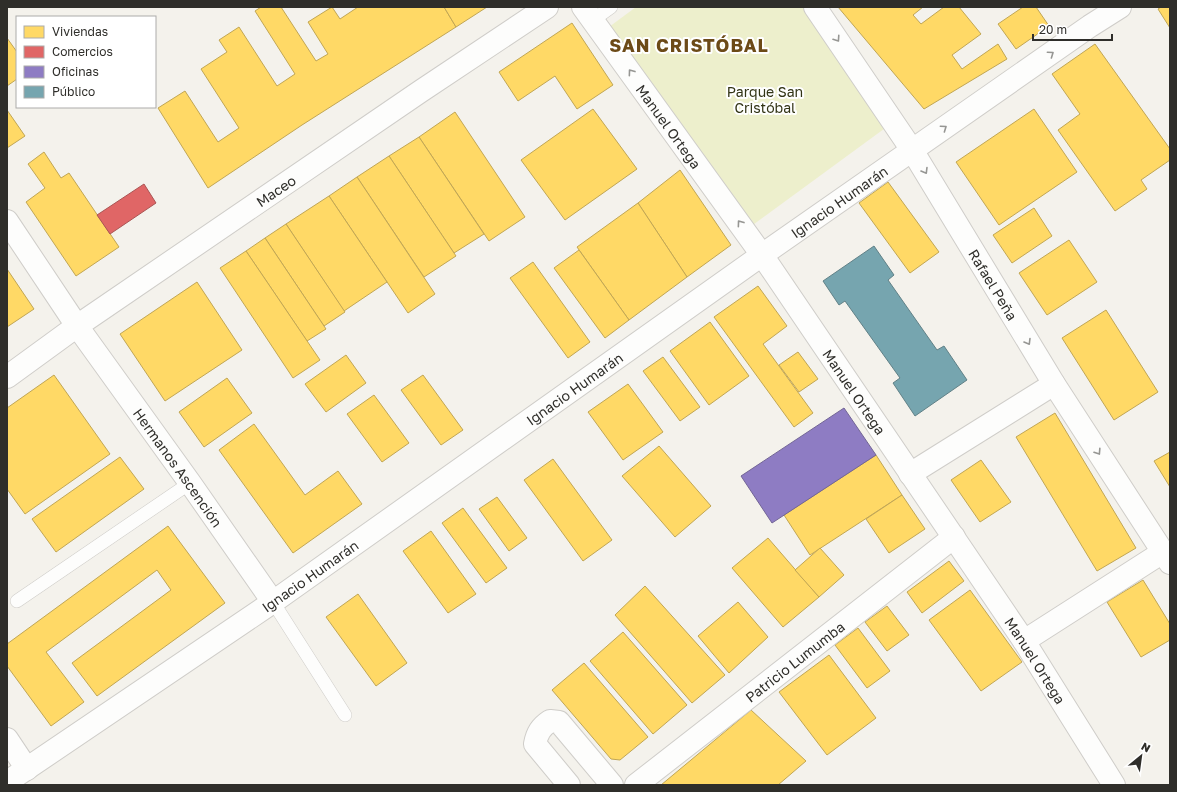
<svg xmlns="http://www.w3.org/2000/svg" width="1177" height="792" font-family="'Golos Text',sans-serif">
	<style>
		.green { fill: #edefcc }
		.homes { fill: #ffd966; stroke: #c1a654 }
		.shops { fill: #e06666; stroke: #ab5554 }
		.offices { fill: #8e7cc3; stroke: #726595 }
		.public { fill: #76a5af; stroke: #618187 }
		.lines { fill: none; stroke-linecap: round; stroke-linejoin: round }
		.service-casing { stroke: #cfcdc9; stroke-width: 14 }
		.minor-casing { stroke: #cfcdc9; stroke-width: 24 }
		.tertiary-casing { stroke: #cfcdc9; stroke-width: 24 }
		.primary-casing { stroke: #cfcdc9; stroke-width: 24 }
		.service { stroke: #fdfdfc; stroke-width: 13 }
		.minor { stroke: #fdfdfc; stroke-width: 22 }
		.tertiary { stroke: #fdfdfc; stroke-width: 22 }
		.primary { stroke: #fdfdfc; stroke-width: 22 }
		.oneway { stroke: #969693 }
		.labels { text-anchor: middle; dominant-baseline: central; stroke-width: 4; stroke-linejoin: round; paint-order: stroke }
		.park-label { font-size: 14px; fill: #323415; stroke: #fff }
		.street-label { font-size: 14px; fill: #2f2e2a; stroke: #fff }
		.district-label { font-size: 18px; font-weight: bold; letter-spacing: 1px; fill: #6c4a17; stroke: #fff }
	</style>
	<rect width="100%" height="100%" fill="#f4f2ec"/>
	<polygon class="green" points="636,7 807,7 888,126 750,227 609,27"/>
	<g class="homes">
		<polygon points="261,7 281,7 316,61 328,54 308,22 332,7 340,19 358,7 444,7 456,27 302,125 208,188 158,108 185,91 218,142 239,128 201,69 227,52 219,40 239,27 277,86 295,74 255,11"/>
		<polygon points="444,7 487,7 456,27"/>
		<polygon points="838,7 923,7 913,15 921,24 944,7 959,7 981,34 952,55 962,69 998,44 1007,59 924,109"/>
		<polygon points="1023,7 1036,7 1049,26 1016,49 998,24"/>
		<polygon points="1161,7 1170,7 1170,28 1158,9"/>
		<polygon points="572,23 613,85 577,109 555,76 518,101 499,72"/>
		<polygon points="7,38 17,52 17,79 7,86"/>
		<polygon points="1095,44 1170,149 1170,160 1141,180 1147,189 1115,211 1058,130 1080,114 1052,74"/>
		<polygon points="593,109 637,169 565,220 521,160"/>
		<polygon points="1034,109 1077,172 999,225 956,162"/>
		<polygon points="7,110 25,136 7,148"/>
		<polygon points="455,112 525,217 489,241 419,137"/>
		<polygon points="419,137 484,234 454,253 389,156"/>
		<polygon points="44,152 61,178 69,173 119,247 76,276 26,202 45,188 28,164"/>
		<polygon points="389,156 456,256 424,277 357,177"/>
		<polygon points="680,170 731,245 687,277 638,203"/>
		<polygon points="357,177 435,294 408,313 329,196"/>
		<polygon points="888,182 939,252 910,273 859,203"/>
		<polygon points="329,196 387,282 344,311 286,224"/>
		<polygon points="638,203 687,277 629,320 577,247"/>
		<polygon points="1034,208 1052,236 1012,263 993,235"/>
		<polygon points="286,224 345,312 324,326 265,238"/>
		<polygon points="265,238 326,329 307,341 246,251"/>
		<polygon points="1069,240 1097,282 1047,315 1019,273"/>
		<polygon points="579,250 629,320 605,338 554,268"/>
		<polygon points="246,251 320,360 293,378 220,268"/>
		<polygon points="533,262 590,342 568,358 510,278"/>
		<polygon points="7,269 34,309 7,327"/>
		<polygon points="197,282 242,350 165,401 120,334"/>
		<polygon points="758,286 787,326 763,344 813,413 794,427 714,317"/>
		<polygon points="1106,310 1158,392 1114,420 1062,338"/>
		<polygon points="710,322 749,376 709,405 670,351"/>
		<polygon points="798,352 818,379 799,392 779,365"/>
		<polygon points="346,355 366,383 326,412 305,384"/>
		<polygon points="663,357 700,407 680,421 643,371"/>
		<polygon points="54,375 110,454 25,514 7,489 7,408"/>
		<polygon points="423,375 463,430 441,445 401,390"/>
		<polygon points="227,378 252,413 204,447 179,412"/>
		<polygon points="628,384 663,432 623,460 588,412"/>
		<polygon points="374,395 409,443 382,462 347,414"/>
		<polygon points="1055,413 1136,548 1097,571 1016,437"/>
		<polygon points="254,424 305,495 338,471 362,504 293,553 219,450"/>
		<polygon points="659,446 711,506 675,537 622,476"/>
		<polygon points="1170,452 1170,487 1154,461"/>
		<polygon points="876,455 902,495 810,555 784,515"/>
		<polygon points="120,457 144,489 56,552 32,519"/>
		<polygon points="553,459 612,540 583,561 524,480"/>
		<polygon points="981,460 1011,502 980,522 951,480"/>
		<polygon points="902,495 925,529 889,553 866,519"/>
		<polygon points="497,497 527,538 509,551 479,509"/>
		<polygon points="463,508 507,568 486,583 442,523"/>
		<polygon points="168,526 225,603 97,696 72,663 171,590 157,570 46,652 84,702 51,726 7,666 7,644"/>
		<polygon points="431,531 476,594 448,613 403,551"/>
		<polygon points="768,538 819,597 783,627 732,568"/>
		<polygon points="820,548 844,575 819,597 795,570"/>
		<polygon points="949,561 964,581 922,613 907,592"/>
		<polygon points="1143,580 1170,624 1170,640 1141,657 1107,602"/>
		<polygon points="645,586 725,675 692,703 615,615"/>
		<polygon points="970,590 1022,662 981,691 929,620"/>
		<polygon points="358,594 407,663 376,686 326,617"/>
		<polygon points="738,602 768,637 729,673 698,636"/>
		<polygon points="887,606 909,635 887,651 865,622"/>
		<polygon points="858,628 890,671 867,688 835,645"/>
		<polygon points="623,632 687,705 653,734 590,661"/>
		<polygon points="829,655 876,718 827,755 779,692"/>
		<polygon points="584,663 648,737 620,760 611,759 552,690"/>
		<polygon points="751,710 806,761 778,785 661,785"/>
	</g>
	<polygon class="shops" points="144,184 156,203 110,234 97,215"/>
	<polygon class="offices" points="844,408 876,455 772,523 741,476"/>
	<polygon class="public" points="874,246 894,275 888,280 937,350 944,346 967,380 915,416 893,383 900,378 845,301 839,305 823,281"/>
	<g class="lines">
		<defs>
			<g id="service">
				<polyline points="593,20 611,7"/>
				<polyline points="17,601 190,483"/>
				<polyline points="273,602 345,715"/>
			</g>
			<g id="minor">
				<path id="s1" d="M762,255l262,386 90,144"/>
				<polyline points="910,474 1054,384"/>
				<polyline points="1024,641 1163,552"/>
				<polyline points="7,739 27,769"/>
				<polyline points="7,782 273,602"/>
				<path d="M569,785l-34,-41c2,-11 6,-17 15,-23l9,1 53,63"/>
				<path id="s2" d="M636,785l318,-248"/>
			</g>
			<g id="tertiary">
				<path id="s3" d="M583,7l179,248"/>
				<path id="s4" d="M815,7l97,143 142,234 116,179"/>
				<path id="s5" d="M7,221l70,105 113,157 83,119 489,-347 328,-229 30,-19"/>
			</g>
			<g id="primary">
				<path id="s6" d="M7,377l70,-51 344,-235 126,-84"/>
			</g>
		</defs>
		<use href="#service" class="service-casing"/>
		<use href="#minor" class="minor-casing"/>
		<use href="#tertiary" class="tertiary-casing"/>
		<use href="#primary" class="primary-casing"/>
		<use href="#service" class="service"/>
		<use href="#minor" class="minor"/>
		<use href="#tertiary" class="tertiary"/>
		<use href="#primary" class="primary"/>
	</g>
	<defs><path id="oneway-chevron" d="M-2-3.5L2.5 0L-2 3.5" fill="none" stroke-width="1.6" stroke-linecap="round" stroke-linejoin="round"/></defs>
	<g class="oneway">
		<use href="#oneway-chevron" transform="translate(837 39) rotate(56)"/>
		<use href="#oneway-chevron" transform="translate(1051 54) rotate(-35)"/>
		<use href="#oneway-chevron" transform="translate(631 72) rotate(-126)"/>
		<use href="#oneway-chevron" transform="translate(944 128) rotate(-35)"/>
		<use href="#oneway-chevron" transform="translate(925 171) rotate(59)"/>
		<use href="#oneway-chevron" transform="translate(740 223) rotate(-126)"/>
		<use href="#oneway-chevron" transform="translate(1028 342) rotate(59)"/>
		<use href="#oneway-chevron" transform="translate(1098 452) rotate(57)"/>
	</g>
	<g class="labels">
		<g class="park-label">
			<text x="765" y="91">Parque San<tspan x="765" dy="16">Cristóbal</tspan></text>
		</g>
		<g class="street-label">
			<text stroke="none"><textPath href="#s3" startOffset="147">Manuel Ortega</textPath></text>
			<text stroke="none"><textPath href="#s6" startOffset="327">Maceo</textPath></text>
			<text stroke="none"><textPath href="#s5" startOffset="1158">Ignacio Humarán</textPath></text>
			<text stroke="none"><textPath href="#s4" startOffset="330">Rafael Peña</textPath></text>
			<text stroke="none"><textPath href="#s5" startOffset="834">Ignacio Humarán</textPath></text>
			<text stroke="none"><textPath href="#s1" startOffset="165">Manuel Ortega</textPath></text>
			<text stroke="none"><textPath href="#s5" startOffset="300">Hermanos Ascención</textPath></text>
			<text transform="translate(310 576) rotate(-35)">Ignacio Humarán</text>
			<text stroke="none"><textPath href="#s2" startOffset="201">Patricio Lumumba</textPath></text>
			<text stroke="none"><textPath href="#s1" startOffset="489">Manuel Ortega</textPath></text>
		</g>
		<g class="district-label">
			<text x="689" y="45">SAN CRISTÓBAL</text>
		</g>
	</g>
	<rect width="1177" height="792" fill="none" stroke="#2f2e2a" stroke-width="16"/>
	<rect x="16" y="16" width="140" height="92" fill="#ffffff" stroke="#acabaa"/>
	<rect x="24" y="26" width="20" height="12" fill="#ffd966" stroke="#acabaa"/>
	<text x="52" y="36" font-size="12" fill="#2f2e2a">Viviendas</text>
	<rect x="24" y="46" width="20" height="12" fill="#e06666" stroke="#acabaa"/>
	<text x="52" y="56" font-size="12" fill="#2f2e2a">Comercios</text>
	<rect x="24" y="66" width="20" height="12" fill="#8e7cc3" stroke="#acabaa"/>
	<text x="52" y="76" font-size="12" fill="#2f2e2a">Oficinas</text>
	<rect x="24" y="86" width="20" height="12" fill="#76a5af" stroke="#acabaa"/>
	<text x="52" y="96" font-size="12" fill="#2f2e2a">Público</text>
	<g transform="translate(1141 756) rotate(29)" stroke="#ffffff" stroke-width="3" paint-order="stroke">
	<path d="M0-3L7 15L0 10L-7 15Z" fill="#2f2e2a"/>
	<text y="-6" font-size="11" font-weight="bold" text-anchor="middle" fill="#2f2e2a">N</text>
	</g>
	<path d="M1033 34v6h79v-6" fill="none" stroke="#2f2e2a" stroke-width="2"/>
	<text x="1039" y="34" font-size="12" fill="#2f2e2a" stroke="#ffffff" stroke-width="3" paint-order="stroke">20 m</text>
</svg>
